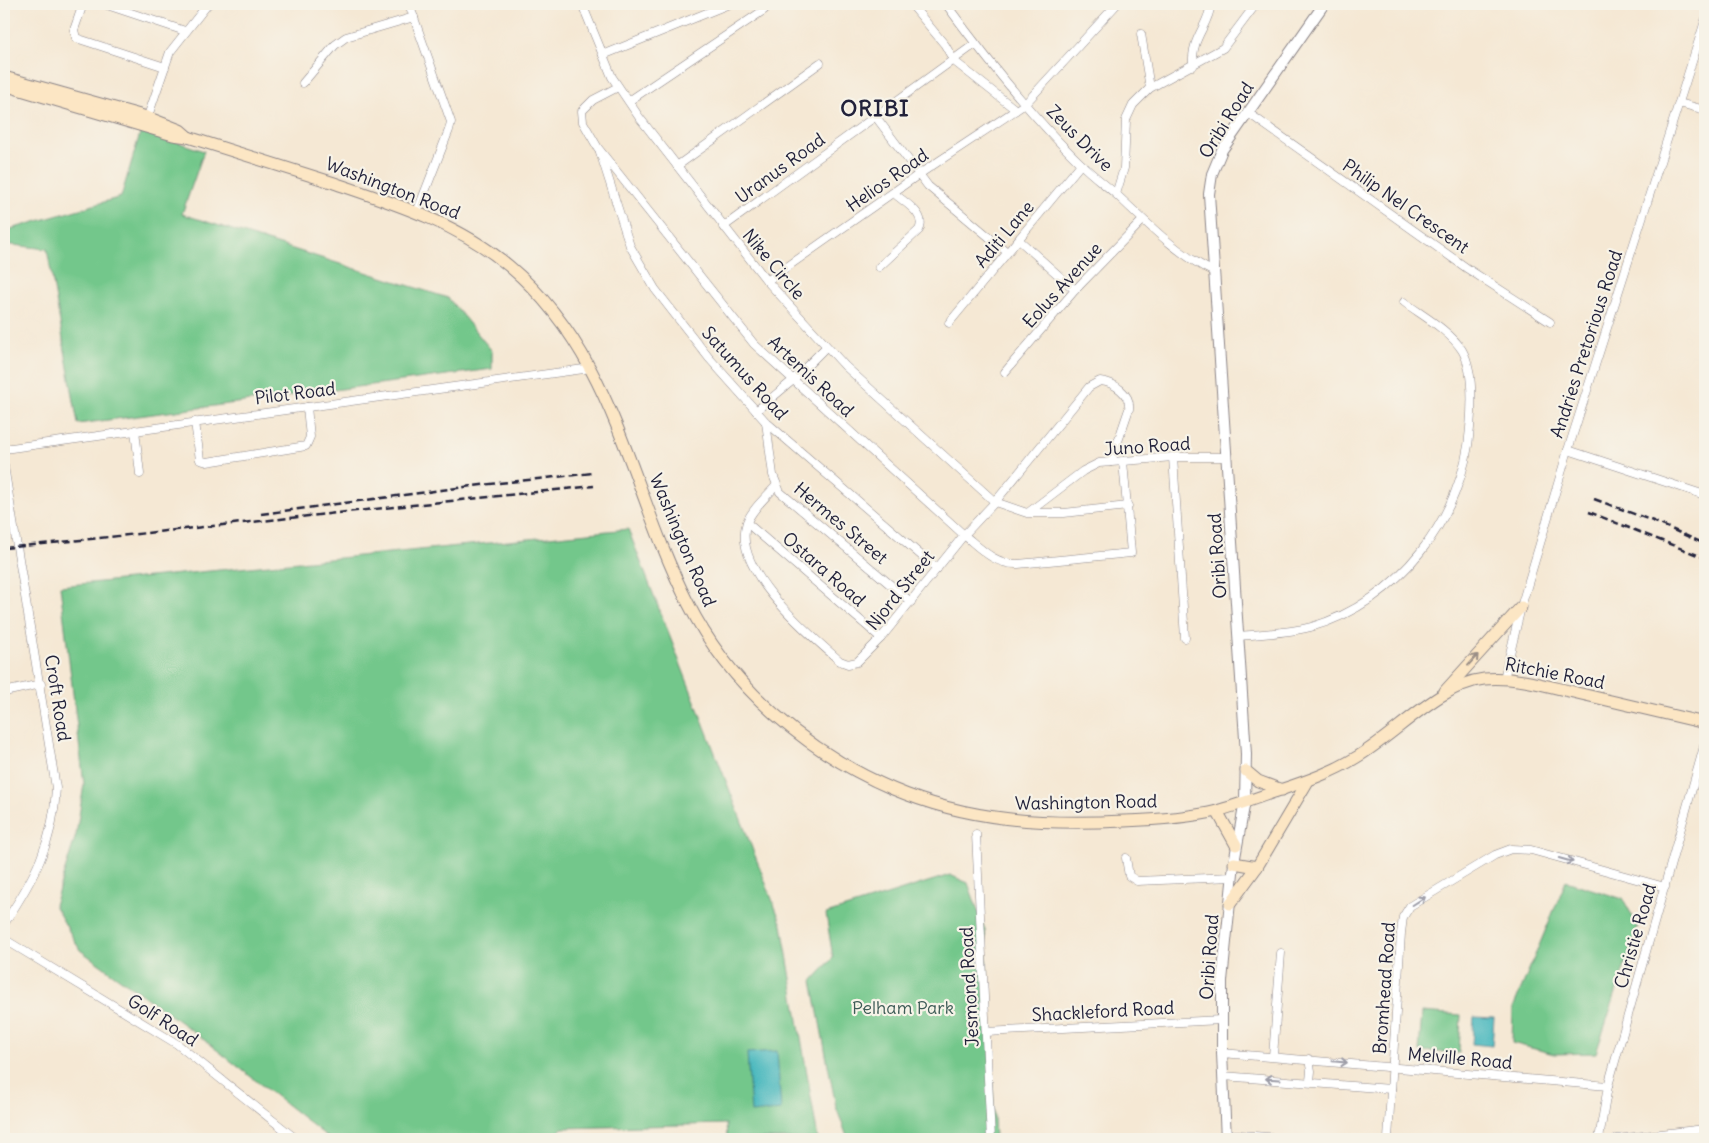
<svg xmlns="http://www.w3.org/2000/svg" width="1709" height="1143" font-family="Delius,sans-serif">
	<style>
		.green { fill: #73c78b; stroke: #4a7463 }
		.water { fill: #47b7bd; stroke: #346c7c }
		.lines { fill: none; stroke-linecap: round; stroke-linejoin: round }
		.minor-casing { stroke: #8c8588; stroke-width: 9 }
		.tertiary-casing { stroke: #8c8588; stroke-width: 12 }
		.secondary-casing { stroke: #8c8588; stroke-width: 13 }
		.minor { stroke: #fff; stroke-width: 8 }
		.tertiary { stroke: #fff; stroke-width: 10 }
		.secondary { stroke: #fce6c4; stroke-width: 11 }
		.rail { stroke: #22223b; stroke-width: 2.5; stroke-dasharray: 8 4; stroke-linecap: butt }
		.oneway { stroke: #9a8e86 }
		.oneway2 { stroke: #9c9ca7 }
		.labels { text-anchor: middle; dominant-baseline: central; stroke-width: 4.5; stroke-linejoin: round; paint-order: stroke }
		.street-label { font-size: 18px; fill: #22223b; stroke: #f7f3e8 }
		.park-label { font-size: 18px; fill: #3e5c57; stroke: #f7f3e8 }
		.district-label { font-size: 22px; font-weight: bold; letter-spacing: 1px; fill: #22223b; stroke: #f7f3e8 }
	</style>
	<rect width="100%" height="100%" fill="#f7f3e8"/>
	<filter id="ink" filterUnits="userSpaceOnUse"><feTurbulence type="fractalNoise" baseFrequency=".02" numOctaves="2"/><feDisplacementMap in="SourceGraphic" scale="10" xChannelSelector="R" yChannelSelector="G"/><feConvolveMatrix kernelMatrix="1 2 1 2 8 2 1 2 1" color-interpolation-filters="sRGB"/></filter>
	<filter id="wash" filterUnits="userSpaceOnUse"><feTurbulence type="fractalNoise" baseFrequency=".0096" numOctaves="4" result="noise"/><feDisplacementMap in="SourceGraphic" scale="20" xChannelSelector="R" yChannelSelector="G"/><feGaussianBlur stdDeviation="1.12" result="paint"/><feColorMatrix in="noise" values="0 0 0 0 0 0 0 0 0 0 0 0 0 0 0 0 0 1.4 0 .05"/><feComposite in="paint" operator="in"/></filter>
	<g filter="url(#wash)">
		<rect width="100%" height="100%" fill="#f5e8d4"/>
		<g class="green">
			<polygon points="141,130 204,151 182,214 448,298 492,351 492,369 78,424 47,249 4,244 4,231 121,197"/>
			<polygon points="628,529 782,925 818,1139 727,1139 726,1124 562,1128 553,1139 330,1139 194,1032 80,950 54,905 76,835 84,784 60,586"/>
			<polygon points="950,875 968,883 985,930 995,1139 848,1139 836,1107 812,981 833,958 826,914"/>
			<polygon points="1566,881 1623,899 1638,926 1596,1053 1554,1054 1512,1043 1513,1008"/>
			<polygon points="1422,1012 1461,1015 1459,1053 1419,1051"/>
		</g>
		<g class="water">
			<polygon points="1474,1017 1494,1018 1492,1046 1472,1044"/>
			<polygon points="777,1051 781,1110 751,1113 747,1053"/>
		</g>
	</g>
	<g filter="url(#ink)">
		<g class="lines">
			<defs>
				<g id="minor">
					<polyline points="83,4 74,30 76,38 165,67"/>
					<polyline points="104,4 185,31"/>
					<polyline points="409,4 451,122 449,130 417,212"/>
					<polyline points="582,4 612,77 639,117 767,281 845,366 995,502 1027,513 1064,513 1128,506"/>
					<polyline points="911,4 945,45 954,61 1016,110"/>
					<path d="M946,4c41,56 85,112 135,160 12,12 25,21 37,32 29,27 60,59 96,76"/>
					<polyline points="603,55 729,4"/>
					<path d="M1193,66c-2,-30 15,-38 18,-62"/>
					<polyline points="303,83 335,45 346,37 414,17"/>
					<path d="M618,87l-25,13 -11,11 1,11 15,26 156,196 210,191c16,13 31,30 54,29l113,-11 -8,-92"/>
					<polyline points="1150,88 1223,48 1256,4"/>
					<polyline points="4,95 8,82"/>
					<polyline points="629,101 764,10 769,4"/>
					<polyline points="1679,103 1705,110"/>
					<polyline points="1247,112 1468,269 1550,322"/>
					<polyline points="876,117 928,186 1007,252"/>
					<polyline points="146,122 170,52 208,4"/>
					<polyline points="600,152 630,246 655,289 709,358 766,422 937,569"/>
					<polyline points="677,166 820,63"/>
					<polyline points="1116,194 1124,168 1126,120 1133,105 1150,88 1141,34"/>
					<polyline points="723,227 975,44"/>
					<polyline points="1019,240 1075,290"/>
					<path d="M879,267l40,-37c8,-16 -14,-27 -24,-36"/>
					<polyline points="767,281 918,175 1025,104 1117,4"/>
					<polyline points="949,323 1081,164"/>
					<polyline points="1005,372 1075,290 1143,220"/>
					<polyline points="756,411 792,381 826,347"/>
					<polyline points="195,422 200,460 207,462 306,446 310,437 307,407"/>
					<polyline points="766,422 773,475 780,492 911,602"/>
					<polyline points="135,430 140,474"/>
					<polyline points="4,449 591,368"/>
					<polyline points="1568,450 1705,495"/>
					<polyline points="1173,457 1185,638"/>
					<path d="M4,466l52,322c-2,55 -23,92 -52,136"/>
					<path d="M776,486c-9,10 -24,23 -29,36 -17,47 62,112 93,139l8,3 9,-2 24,-24 83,-103 31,-33 94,-115 11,-6c14,1 31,13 29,28l-18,53"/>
					<polyline points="1029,512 1083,471 1099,463 1173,457 1225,457"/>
					<polyline points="747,523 881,638"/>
					<path d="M1239,636c24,-2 49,-3 72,-9 86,-24 153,-110 159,-199 2,-22 4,-58 -8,-78 -13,-20 -39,-34 -58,-48"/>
					<polyline points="1504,679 1521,607 1568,450 1705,21"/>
					<polyline points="4,692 41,684"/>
					<polyline points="976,834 991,1139"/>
					<polyline points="1126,858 1129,876 1137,881 1232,877"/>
					<polyline points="4,939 177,1044 296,1139"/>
					<polyline points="986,1032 1221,1020"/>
					<polyline points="1222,1053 1608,1086"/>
					<polyline points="1273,1056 1281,953"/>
					<polyline points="1309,1059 1311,1071 1310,1081"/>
					<polyline points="1223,1076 1391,1089"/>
					<polyline points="1226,1134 1293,1139"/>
					<polyline points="1388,1139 1401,933 1403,917 1410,906 1495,855 1511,849 1531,850 1665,887"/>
					<polyline points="1599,1139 1608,1086 1705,743"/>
					<polyline points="1617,1139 1705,1129"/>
				</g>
				<polyline id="tertiary" points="1226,1139 1222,1053 1222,981 1234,863 1245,801 1246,754 1209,194 1212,174 1222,150 1324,4"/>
				<g id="secondary">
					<polyline points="4,77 147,117 180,130 188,137"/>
					<path d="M4,85l169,50 15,2c48,15 96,30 143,45 62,21 127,41 178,84 106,89 120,221 179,337 42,84 119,149 205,186 75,32 150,36 231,32 30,-1 63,-3 93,-10 21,-6 42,-14 63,-21 27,-9 53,-18 77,-33 39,-23 83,-73 127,-78 32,-3 63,7 93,14 43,10 85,20 128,30"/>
					<polyline points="1445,691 1521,607"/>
					<polyline points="1246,771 1258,781 1282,790"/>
					<polyline points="1217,811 1236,845"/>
					<polyline points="1234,863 1257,867"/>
					<polyline points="1230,904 1257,867 1308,781"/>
				</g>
			</defs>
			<use href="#minor" class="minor-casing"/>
			<use href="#tertiary" class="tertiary-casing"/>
			<use href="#secondary" class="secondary-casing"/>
			<use href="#minor" class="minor"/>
			<use href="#tertiary" class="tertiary"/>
			<use href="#secondary" class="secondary"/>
			<g class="rail">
				<polyline points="1594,499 1653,521 1705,544"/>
				<polyline points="1589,512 1705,558"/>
				<polyline points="261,514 472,486 593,473"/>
				<polyline points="4,548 594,486"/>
			</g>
		</g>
		<defs><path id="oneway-shaft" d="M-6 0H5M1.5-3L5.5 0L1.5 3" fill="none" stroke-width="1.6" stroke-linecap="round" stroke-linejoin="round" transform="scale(1.25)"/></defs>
		<use class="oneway" href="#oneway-shaft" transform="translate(1473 660) rotate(-48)"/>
		<g class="oneway2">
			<use href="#oneway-shaft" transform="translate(1566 860) rotate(16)"/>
			<use href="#oneway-shaft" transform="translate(1419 901) rotate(-32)"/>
			<use href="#oneway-shaft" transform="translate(1340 1062) rotate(5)"/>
			<use href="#oneway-shaft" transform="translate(1273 1079) rotate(-177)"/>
		</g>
	</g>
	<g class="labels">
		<g class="street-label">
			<text transform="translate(1226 120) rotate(-58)">Oribi Road</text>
			<text transform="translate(1080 138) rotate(45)">Zeus Drive</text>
			<text transform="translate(780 168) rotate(-36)">Uranus Road</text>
			<text transform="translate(887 180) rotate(-35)">Helios Road</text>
			<text transform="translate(393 188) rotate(21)">Washington Road</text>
			<text transform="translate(1406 206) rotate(35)">Philip Nel Crescent</text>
			<text transform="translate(1004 234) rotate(-50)">Aditi Lane</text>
			<text transform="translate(774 264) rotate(50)">Nike Circle</text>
			<text transform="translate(1062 285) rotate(-48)">Eolus Avenue</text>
			<text transform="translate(1586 344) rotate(-72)">Andries Pretorious Road</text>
			<text transform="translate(745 373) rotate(48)">Satumus Road</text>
			<text transform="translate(811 376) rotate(43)">Artemis Road</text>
			<text transform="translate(295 393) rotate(-7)">Pilot Road</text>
			<text transform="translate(1147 446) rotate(-4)">Juno Road</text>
			<text transform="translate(841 523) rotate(40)">Hermes Street</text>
			<text transform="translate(683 540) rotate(67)">Washington Road</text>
			<text transform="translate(1217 556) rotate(-94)">Oribi Road</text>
			<text transform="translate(824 569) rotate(41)">Ostara Road</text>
			<text transform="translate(900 590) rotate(-51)">Njord Street</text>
			<text transform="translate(1555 673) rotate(11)">Ritchie Road</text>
			<text transform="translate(58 698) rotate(81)">Croft Road</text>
			<text transform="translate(1086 802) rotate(-1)">Washington Road</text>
			<text transform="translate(1635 936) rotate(-74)">Christie Road</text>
			<text transform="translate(1209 957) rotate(-86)">Oribi Road</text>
			<text transform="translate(969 987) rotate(-93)">Jesmond Road</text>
			<text transform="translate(1384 988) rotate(-86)">Bromhead Road</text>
			<text transform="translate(1103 1011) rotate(-3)">Shackleford Road</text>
			<text transform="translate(163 1020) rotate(33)">Golf Road</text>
			<text transform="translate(1460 1058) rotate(5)">Melville Road</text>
		</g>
		<g class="park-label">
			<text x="903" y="1007">Pelham Park</text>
		</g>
		<g class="district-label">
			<text x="875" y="108">ORIBI</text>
		</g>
	</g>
	<rect width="1709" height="1143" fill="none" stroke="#f7f3e8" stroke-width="20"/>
</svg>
